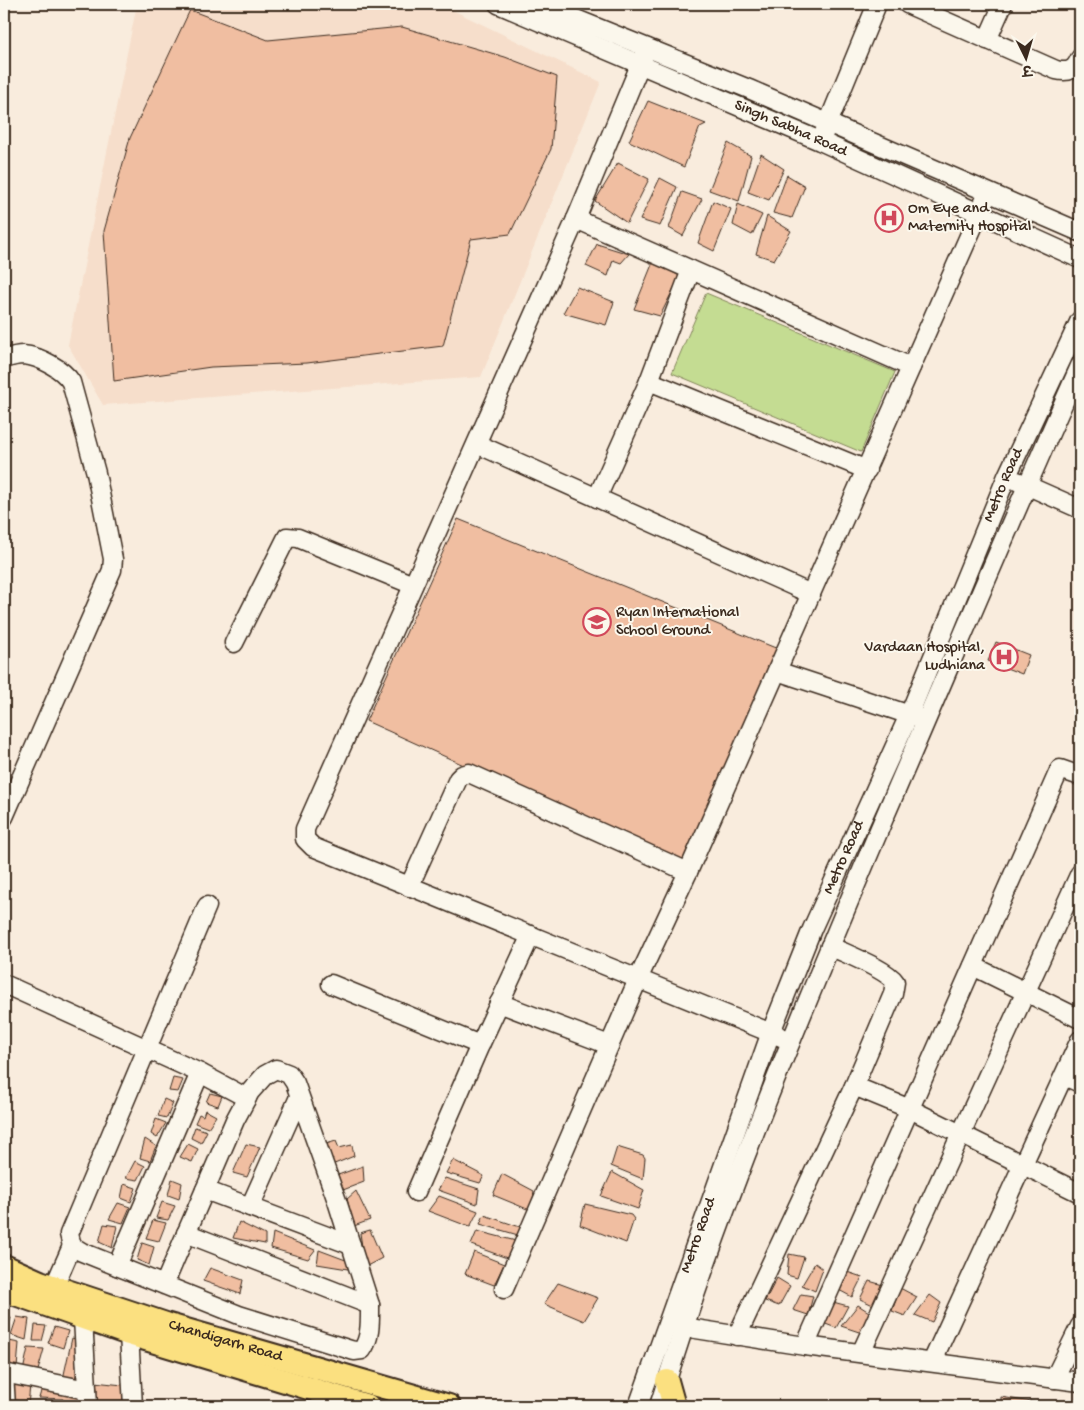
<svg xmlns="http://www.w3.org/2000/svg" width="1084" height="1410" font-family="'Gochi Hand','Playpen Sans Deva',sans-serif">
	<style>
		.built { fill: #f6decb }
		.green { fill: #c4dc92; stroke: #808358 }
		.building { fill: #f0bea1; stroke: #3b2a1e }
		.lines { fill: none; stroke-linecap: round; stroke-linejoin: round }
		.minor-casing { stroke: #3b2a1e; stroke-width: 21 }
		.major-casing { stroke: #3b2a1e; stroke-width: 26 }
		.minor { stroke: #fbf7ec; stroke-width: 18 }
		.major { stroke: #fbe080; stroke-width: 22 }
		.labels { text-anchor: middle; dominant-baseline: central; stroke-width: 4; stroke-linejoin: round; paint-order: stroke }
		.street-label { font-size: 16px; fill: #3b2a1e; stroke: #fbf7ec }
		.poi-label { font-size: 16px; fill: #3b2a1e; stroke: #fbf7ec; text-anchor: start }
	</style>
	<rect width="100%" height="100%" fill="#f9ecdd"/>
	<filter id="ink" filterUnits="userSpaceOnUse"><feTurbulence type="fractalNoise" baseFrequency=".02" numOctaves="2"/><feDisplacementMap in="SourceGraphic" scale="10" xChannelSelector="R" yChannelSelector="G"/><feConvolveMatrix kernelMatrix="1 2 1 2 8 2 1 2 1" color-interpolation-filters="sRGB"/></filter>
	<g filter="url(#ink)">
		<polygon class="built" points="137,4 440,4 601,82 481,377 103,405 68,345"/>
		<polygon class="green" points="706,293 895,372 861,452 672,373"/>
		<g class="building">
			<polygon points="190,10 268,40 402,27 505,57 557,77 551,149 510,234 471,239 443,346 307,363 211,367 114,381 104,231 130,138"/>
			<polygon points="648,101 706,124 700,127 684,167 629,141"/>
			<polygon points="728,143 751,156 739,201 709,190"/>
			<polygon points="761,154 784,169 769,200 748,192"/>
			<polygon points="618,163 649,179 627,223 595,201"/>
			<polygon points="787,175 805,186 792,218 773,213"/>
			<polygon points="660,178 677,187 660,226 640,220"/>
			<polygon points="682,192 702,199 683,236 669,228"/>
			<polygon points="713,201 731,209 714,251 698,243"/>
			<polygon points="738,204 762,215 752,235 733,225"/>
			<polygon points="767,216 791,231 774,260 756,254"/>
			<polygon points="597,244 629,254 621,263 613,260 608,276 586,266"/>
			<polygon points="653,262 680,276 660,316 634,309"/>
			<polygon points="577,287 614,302 606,325 563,313"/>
			<polygon points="458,519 783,651 688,866 366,721"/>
			<polygon points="996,642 1029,655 1022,674 988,661"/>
			<polygon points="173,1078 183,1080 178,1092 169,1091"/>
			<polygon points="210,1093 222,1096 218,1106 206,1102"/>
			<polygon points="164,1099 173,1103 167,1118 158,1116"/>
			<polygon points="205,1110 216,1116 208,1128 195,1123 199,1114 203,1116"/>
			<polygon points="156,1119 166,1123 157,1138 151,1134"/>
			<polygon points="195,1127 207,1131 201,1143 191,1138"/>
			<polygon points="145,1139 156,1146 150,1161 140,1158"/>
			<polygon points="336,1141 339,1148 352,1145 354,1156 332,1165 323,1145"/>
			<polygon points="188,1144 198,1149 192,1162 180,1157"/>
			<polygon points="246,1144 260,1147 247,1177 233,1173"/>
			<polygon points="617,1147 643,1155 645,1158 643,1179 611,1166"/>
			<polygon points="453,1160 484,1176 480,1183 446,1173"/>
			<polygon points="135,1161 145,1166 138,1180 126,1178"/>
			<polygon points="363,1166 364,1182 343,1190 338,1175"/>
			<polygon points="612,1172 644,1190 638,1209 601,1196"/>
			<polygon points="502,1174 534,1191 532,1211 493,1195"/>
			<polygon points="445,1178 479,1189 477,1204 438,1190"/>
			<polygon points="172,1179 182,1183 179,1199 168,1195"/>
			<polygon points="124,1184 136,1188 131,1202 121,1198"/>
			<polygon points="356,1191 370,1220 354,1226 347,1199"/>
			<polygon points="439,1196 478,1211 470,1227 428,1211"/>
			<polygon points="162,1202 175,1206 168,1220 156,1218"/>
			<polygon points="118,1203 130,1207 123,1223 109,1219"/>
			<polygon points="585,1204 631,1215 634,1219 626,1243 580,1225"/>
			<polygon points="484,1215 520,1227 518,1235 480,1224"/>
			<polygon points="153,1220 166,1223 159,1241 146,1238"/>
			<polygon points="239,1222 265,1235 265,1244 233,1238"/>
			<polygon points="104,1224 117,1226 112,1248 99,1242"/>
			<polygon points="370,1230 382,1258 365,1267 360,1233"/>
			<polygon points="477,1231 516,1241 507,1258 471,1245"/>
			<polygon points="273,1233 315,1250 308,1259 271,1248"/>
			<polygon points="142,1243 154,1247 149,1265 137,1260"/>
			<polygon points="319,1250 351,1262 348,1269 317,1264"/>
			<polygon points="474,1252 504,1264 494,1285 465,1274"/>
			<polygon points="789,1254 804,1257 797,1278 787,1275"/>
			<polygon points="815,1263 823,1269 815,1291 802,1285"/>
			<polygon points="210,1268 243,1280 240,1294 203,1281"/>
			<polygon points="847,1272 862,1277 852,1297 837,1289"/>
			<polygon points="777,1278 790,1286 779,1306 765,1301"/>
			<polygon points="869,1281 883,1285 873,1305 860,1299"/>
			<polygon points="558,1283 598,1298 584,1321 544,1304"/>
			<polygon points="900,1288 917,1297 905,1316 892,1311"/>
			<polygon points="801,1294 813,1296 808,1315 793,1310"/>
			<polygon points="930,1295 941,1303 932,1322 915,1315"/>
			<polygon points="833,1302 848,1306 836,1328 823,1323"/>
			<polygon points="858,1305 869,1312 862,1333 841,1326"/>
			<polygon points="4,1315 11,1318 4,1339"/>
			<polygon points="17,1317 29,1319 26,1340 11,1335"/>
			<polygon points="35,1325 46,1326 42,1341 33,1341"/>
			<polygon points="54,1327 68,1331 63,1348 48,1343"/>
			<polygon points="72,1338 80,1340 75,1383 63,1379"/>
			<polygon points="9,1341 19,1343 17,1368 4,1366"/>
			<polygon points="28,1348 44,1349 37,1374 23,1371"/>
			<polygon points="94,1382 123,1385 123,1406 95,1405"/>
			<polygon points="11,1383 30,1385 28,1406 11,1406"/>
			<polygon points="42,1388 79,1395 78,1406 62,1406 63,1399 39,1398"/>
			<polygon points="1001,1397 1043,1404 1043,1406 1001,1406"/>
			<polygon points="282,1401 282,1406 253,1406 252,1402"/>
		</g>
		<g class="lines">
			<defs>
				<g id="minor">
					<path id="s1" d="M498,4l322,137 260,118"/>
					<polyline points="539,4 749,89 1080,232"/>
					<path d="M907,4l149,66c13,3 19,0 24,-12"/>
					<polyline points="987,40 1003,4"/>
					<polyline points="647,48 576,219 305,829 305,839 313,847 791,1041"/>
					<polyline points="824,133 877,4"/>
					<polyline points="576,219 911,367"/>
					<path d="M4,359c6,-2 13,-4 19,-4 16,1 40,14 48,27l25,91 17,86 -1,11 -108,247"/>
					<polyline points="649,381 867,470"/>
					<polyline points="477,444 811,594"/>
					<polyline points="1017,481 1080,509"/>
					<polyline points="597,498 649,381 691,270"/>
					<polyline points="234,643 287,537 298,538 413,585"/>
					<polyline points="777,671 919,718"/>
					<polyline points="409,887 458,779 462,775 469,773 688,872"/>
					<path d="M830,946c16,8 56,23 65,36l-2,12 -39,92"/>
					<polyline points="973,966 1080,1019"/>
					<polyline points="4,984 200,1073 247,1098"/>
					<polyline points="331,984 480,1045"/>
					<polyline points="499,1003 609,1045"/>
					<polyline points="1064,1076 1080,1083"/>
					<polyline points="205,1190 351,1245"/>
					<polyline points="416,1192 480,1045 531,935"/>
					<polyline points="250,1207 299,1097"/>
					<polyline points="186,1233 370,1305"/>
					<polyline points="117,1266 200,1073"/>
					<path d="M164,1285l71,-165 15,-28 15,-17 11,-6 13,5 6,9 42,118 33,104c0,15 1,33 -8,45l-8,1 -115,-36 -157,-63 -10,-6 -3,-12 138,-328"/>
					<polyline points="54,1287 72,1246"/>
					<polyline points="504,1289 639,977 688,872 988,193"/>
					<polyline points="83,1319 88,1406"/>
					<polyline points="683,1327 805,1346 1080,1382"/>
					<polyline points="129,1334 133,1406"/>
					<polyline points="737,1336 854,1086 910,1109 1080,1193"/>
					<polyline points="805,1346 1058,773 1060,769 1080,776"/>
					<polyline points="861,1353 1080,873"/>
					<polyline points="932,1362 1080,1040"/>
					<polyline points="4,1373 87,1390"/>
					<polyline points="4,1373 6,1406"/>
					<polyline points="1054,1379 1080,1326"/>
					<path id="s2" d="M638,1406l133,-374 41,-103 97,-214 98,-239 73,-156"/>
					<path d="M659,1406c61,-201 144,-396 226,-590 65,-150 128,-301 195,-450"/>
				</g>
				<g id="major">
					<path id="s3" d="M4,1266l36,16 129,43 280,81"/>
					<polyline points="4,1290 129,1334 368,1406"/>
					<polyline points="667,1381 674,1406"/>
				</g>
			</defs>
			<use href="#minor" class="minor-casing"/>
			<use href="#major" class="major-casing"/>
			<use href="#minor" class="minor"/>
			<use href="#major" class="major"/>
		</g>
	</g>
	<defs>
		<symbol id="hospital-ring" viewBox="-11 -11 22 22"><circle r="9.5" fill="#fbf7ec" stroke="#d1495b" stroke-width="1.5"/><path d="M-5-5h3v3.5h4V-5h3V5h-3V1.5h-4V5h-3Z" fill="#d1495b"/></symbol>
		<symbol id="school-ring" viewBox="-11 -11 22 22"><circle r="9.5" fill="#fbf7ec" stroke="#d1495b" stroke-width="1.5"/><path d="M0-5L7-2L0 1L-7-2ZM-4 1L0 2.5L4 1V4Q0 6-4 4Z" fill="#d1495b"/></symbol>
	</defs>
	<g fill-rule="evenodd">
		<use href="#hospital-ring" x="873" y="202" width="32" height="32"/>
		<use href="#school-ring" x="581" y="606" width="32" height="32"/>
		<use href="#hospital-ring" x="988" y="641" width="32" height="32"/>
	</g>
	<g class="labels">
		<g class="street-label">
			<text stroke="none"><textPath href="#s1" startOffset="318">Singh Sabha Road</textPath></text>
			<text stroke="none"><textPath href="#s2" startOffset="991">Metro Road</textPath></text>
			<text stroke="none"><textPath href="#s2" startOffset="586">Metro Road</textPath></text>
			<text stroke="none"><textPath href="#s2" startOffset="181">Metro Road</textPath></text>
			<text stroke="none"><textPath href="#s3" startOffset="234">Chandigarh Road</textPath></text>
		</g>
		<g class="poi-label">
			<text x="908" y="209">Om Eye and<tspan x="908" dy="18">Maternity Hospital</tspan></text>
			<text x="616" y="613">Ryan International<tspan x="616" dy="18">School Ground</tspan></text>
			<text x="985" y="648" text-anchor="end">Vardaan Hospital,<tspan x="985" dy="18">Ludhiana</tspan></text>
		</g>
	</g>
	<rect width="1084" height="1410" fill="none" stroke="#fbf7ec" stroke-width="20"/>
	<rect x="10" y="10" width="1064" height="1390" fill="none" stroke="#3b2a1e" stroke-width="2" filter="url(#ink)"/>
	<g transform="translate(1026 58) rotate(175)" stroke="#fbf7ec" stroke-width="4" paint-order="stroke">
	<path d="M0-4L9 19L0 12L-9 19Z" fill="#3b2a1e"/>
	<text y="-8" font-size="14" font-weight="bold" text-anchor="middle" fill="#3b2a1e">उ</text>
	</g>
</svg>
